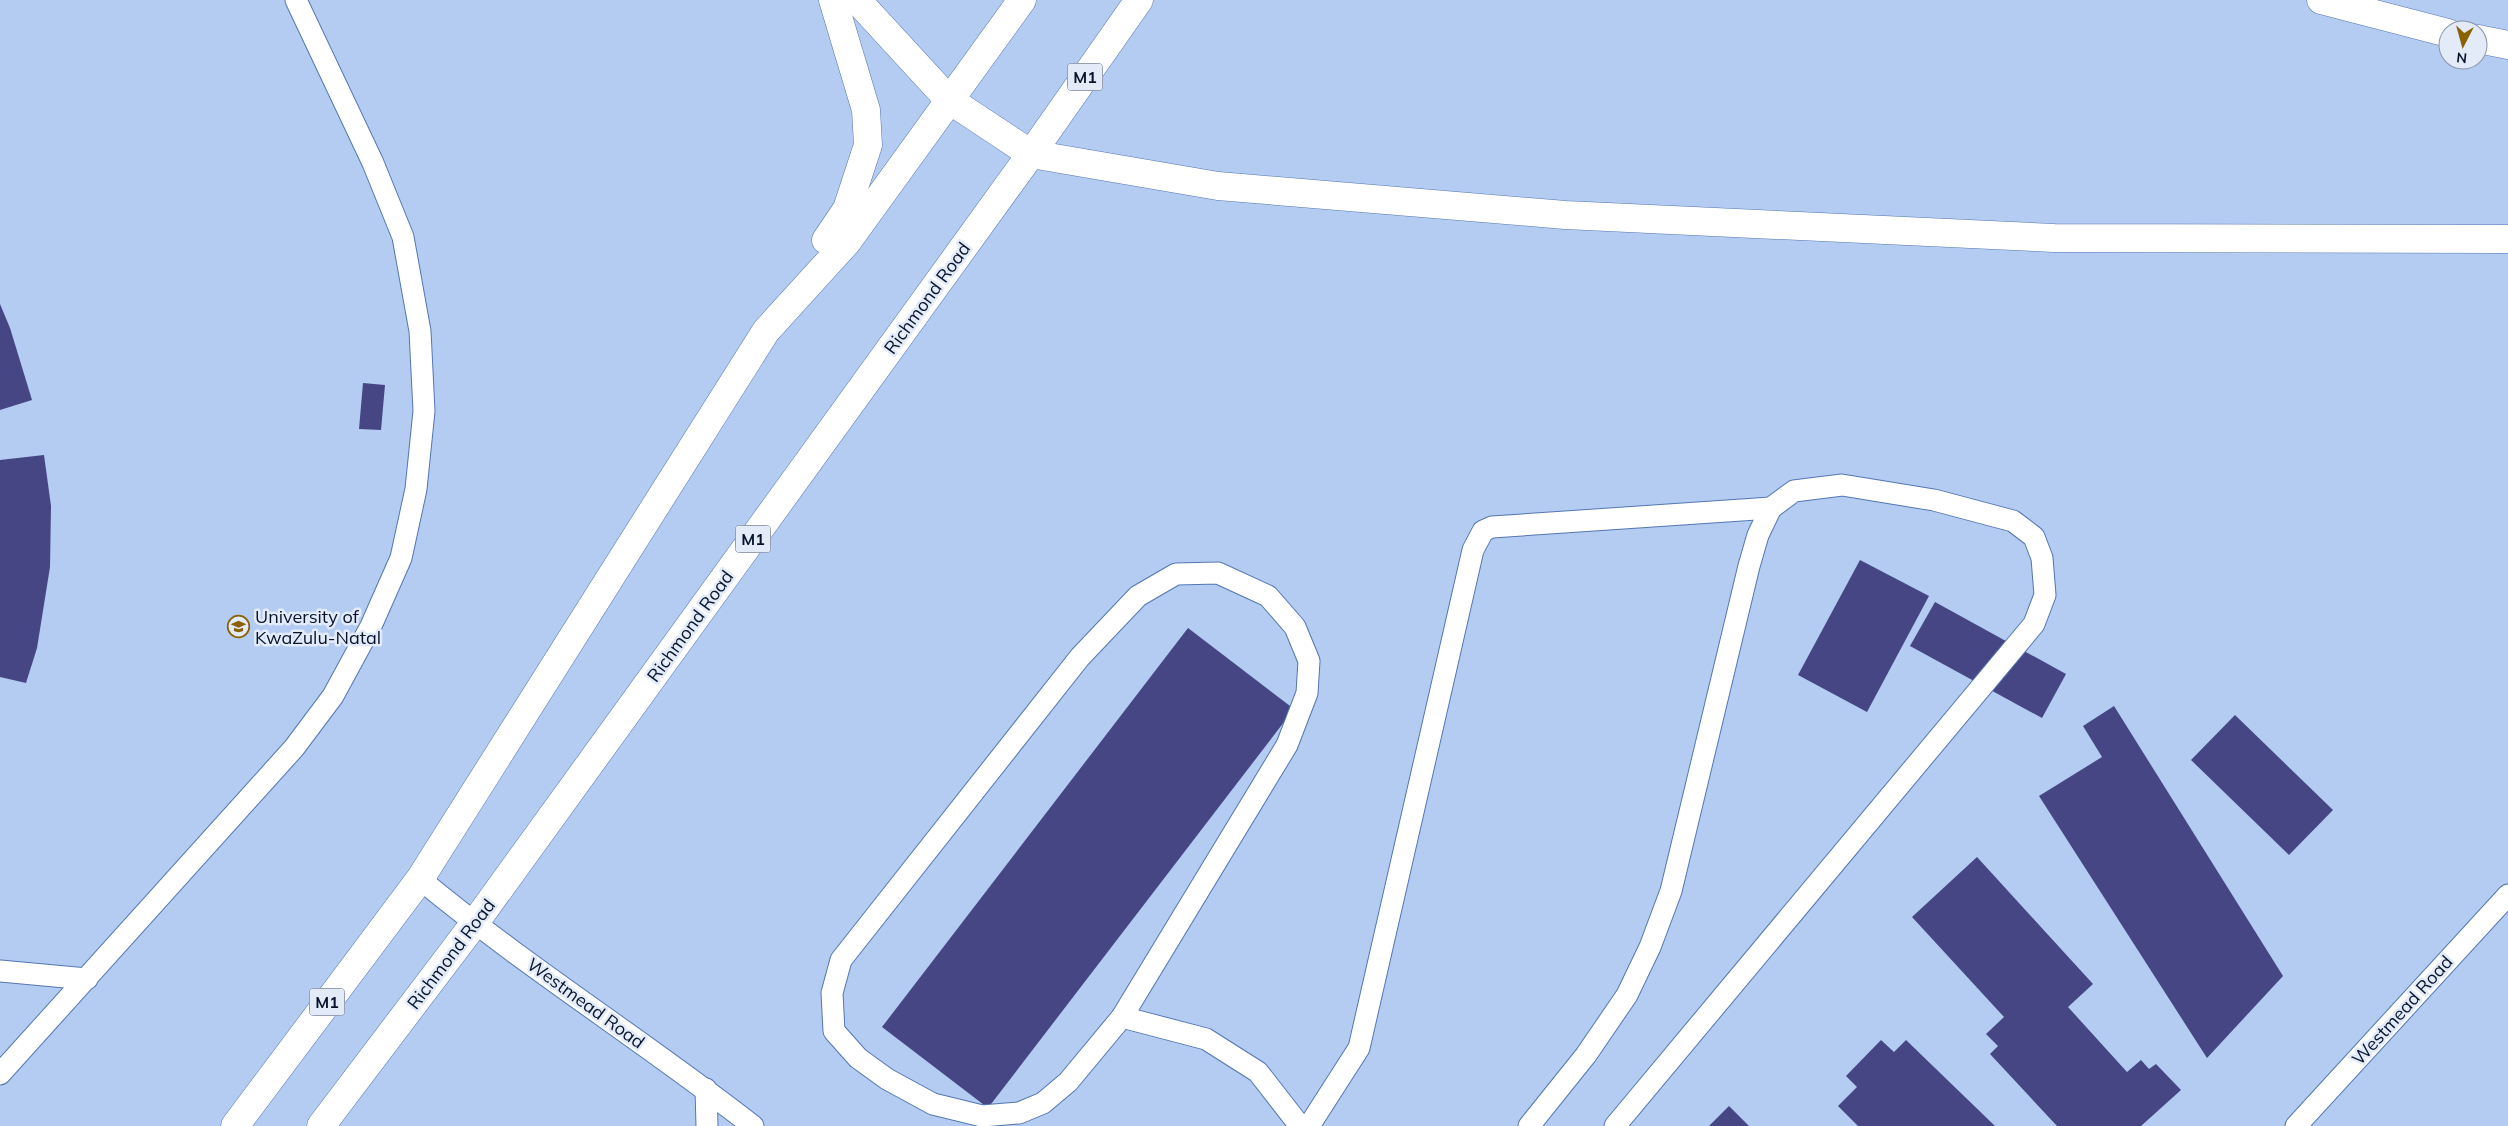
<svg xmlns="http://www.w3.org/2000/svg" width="2508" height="1126" font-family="Mulish,sans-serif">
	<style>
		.building { fill: #454683 }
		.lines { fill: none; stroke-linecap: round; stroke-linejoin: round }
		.lane-casing { stroke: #5477b2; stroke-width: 23 }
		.highway-casing { stroke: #5477b2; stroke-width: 29 }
		.lane { stroke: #fff; stroke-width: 21 }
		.highway { stroke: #fff; stroke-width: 28 }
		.labels { text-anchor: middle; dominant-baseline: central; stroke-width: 5; stroke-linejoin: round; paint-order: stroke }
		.shield { fill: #e3ebf9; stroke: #49546a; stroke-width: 1 }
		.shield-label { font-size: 16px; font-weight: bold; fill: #07142c }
		.street-label { font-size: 18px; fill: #07142c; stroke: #e3ebf9 }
		.poi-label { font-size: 18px; fill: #07142c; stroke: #e3ebf9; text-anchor: start }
	</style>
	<rect width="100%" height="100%" fill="#b4cbf2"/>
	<g class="building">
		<polygon points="0,304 10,328 32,400 0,410"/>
		<polygon points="363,383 385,385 381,430 359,429"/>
		<polygon points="44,455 51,506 50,567 37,648 26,683 0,677 0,460"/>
		<polygon points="1860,560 1929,596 1867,712 1798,675"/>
		<polygon points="1935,602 2066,674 2042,718 1910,646"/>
		<polygon points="1188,628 1294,709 988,1108 882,1027"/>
		<polygon points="2114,706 2283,976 2207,1058 2039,796 2102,757 2083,726"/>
		<polygon points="2235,715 2333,810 2289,855 2191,760"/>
		<polygon points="1977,857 2093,984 2068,1007 2127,1072 2141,1060 2149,1069 2156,1064 2181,1090 2141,1126 2057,1126 1990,1054 1998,1046 1986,1034 2004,1017 1912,917"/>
		<polygon points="1881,1040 1894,1052 1906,1040 1995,1126 1858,1126 1838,1106 1857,1087 1846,1076"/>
		<polygon points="1729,1106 1749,1126 1709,1126"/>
	</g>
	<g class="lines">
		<defs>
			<g id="lane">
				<polygon points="1218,573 1268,596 1295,627 1309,661 1307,693 1287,745 1122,1017 1068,1082 1043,1103 1019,1113 982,1116 933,1104 887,1079 858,1058 834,1031 832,993 841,960 1080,657 1138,596 1176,574"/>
				<path d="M420,879c106,88 224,162 333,247"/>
				<polyline points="0,971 87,979"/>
				<polyline points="1122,1017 1206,1039 1258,1072 1300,1126"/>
				<polyline points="0,1074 294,748 333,696 371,626 401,558 416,489 424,411 420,331 403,237 373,163 296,0"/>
				<polyline points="706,1089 707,1126"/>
				<polyline points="1309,1126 1359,1048 1473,550 1483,531 1492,527 1771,508"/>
				<polyline points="1529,1126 1586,1055 1627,995 1650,947 1671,891 1749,566 1758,535 1771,508 1794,491 1842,485 1934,500 2013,521 2034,537 2042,558 2045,595 2034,624 1615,1126"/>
				<polyline points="2296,1126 2508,895"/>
			</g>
			<g id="highway">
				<polyline points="857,0 948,99 1031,154 1218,186 1565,215 2054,238 2508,239"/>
				<polyline points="2321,0 2448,33"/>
				<polyline points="2478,39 2508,45"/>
				<polyline points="826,240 847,209 868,145 866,110 833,0"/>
				<polyline points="235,1126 420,879 766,331 847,242 1022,0"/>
				<polyline points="321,1126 474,924 1031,154 1139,0"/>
			</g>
		</defs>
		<use href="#lane" class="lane-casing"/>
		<use href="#highway" class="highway-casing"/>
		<use href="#lane" class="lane"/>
		<use href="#highway" class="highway"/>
	</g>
	<defs>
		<symbol id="university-ring" viewBox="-11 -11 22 22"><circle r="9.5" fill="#e3ebf9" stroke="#8a6201" stroke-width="1.5"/><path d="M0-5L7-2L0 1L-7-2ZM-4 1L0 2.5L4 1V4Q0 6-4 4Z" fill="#8a6201"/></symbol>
	</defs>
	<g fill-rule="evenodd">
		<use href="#university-ring" x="226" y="614" width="25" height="25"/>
	</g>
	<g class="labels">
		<g class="shield">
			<rect x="1067.5" y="63.5" width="35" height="27" rx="4"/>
			<rect x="735.5" y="525.5" width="35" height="27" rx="4"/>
			<rect x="309.5" y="988.5" width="35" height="27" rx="4"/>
		</g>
		<g class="shield-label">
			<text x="1085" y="77">M1</text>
			<text x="753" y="539">M1</text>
			<text x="327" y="1002">M1</text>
		</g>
		<g class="street-label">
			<text transform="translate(927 298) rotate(-54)">Richmond Road</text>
			<text transform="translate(690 626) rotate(-54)">Richmond Road</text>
			<text transform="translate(451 954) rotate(-53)">Richmond Road</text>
			<text transform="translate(586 1003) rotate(36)">Westmead Road</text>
			<text transform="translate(2402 1010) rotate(-48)">Westmead Road</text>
		</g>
		<g class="poi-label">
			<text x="255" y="616">University of<tspan x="255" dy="21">KwaZulu-Natal</tspan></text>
		</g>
	</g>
	<g transform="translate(2463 45) rotate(186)"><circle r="24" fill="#e3ebf9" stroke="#8b95a7"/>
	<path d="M0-4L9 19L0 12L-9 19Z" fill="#8a6201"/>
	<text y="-8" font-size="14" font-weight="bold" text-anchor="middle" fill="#07142c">N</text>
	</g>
</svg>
